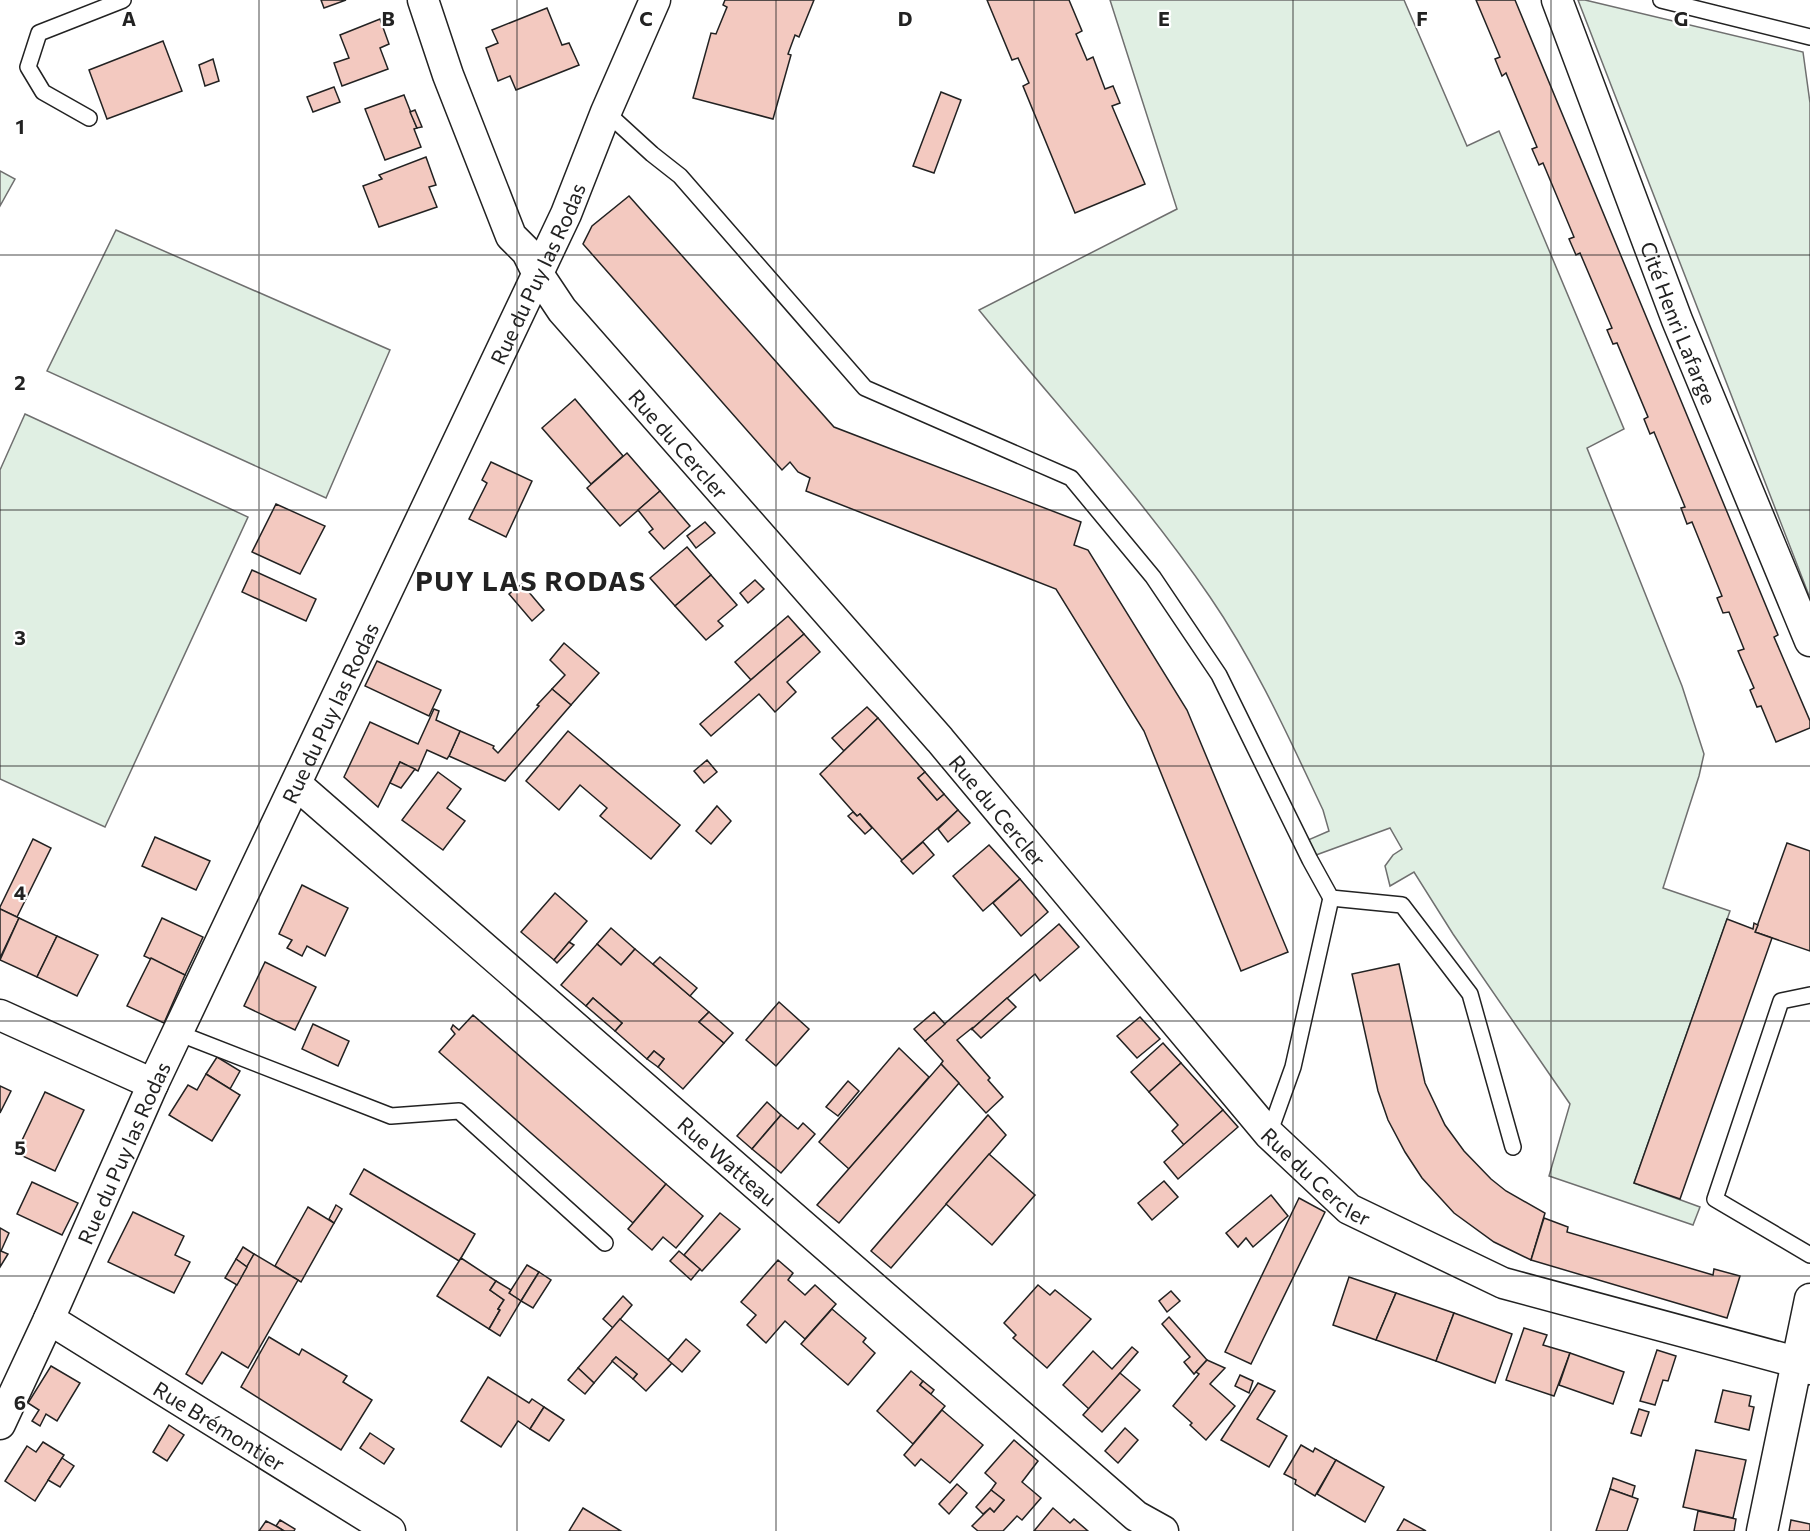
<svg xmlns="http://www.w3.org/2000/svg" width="1810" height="1531" font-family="Commissioner,sans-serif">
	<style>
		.green { fill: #e0efe3; stroke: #6f6f6f; stroke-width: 1.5 }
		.building { fill: #f3c9c0; stroke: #222; stroke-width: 1.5 }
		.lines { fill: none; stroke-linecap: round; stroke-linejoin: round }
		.lane-casing { stroke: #222; stroke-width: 18 }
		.street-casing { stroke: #222; stroke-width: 33 }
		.lane { stroke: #fff; stroke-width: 15 }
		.street { stroke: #fff; stroke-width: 30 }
		.grid { fill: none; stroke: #222; stroke-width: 1.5; stroke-opacity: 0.55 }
		.labels { text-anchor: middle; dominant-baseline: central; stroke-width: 4.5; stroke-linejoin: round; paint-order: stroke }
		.street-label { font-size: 21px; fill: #222; stroke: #fff }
		.district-label { font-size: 27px; font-weight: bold; letter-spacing: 1.5px; fill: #222; stroke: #fff }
		.grid-label { font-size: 20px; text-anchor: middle; font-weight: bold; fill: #222; stroke: #fff; stroke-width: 4.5; stroke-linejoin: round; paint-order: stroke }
	</style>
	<rect width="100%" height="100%" fill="#fff"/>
	<g class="green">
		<path d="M1110,0h294l63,146 32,-15 125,298 -37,19 95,238 22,68 -5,22 -36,112 67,23 -96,272 66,24 -7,18 -144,-49 21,-72 -117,-170 -39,-62 -24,14 -5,-20 8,-11 9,-6 -12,-21 -74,27 -8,-15 21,-9 -6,-21c-34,-72 -67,-146 -113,-213 -69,-101 -154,-192 -231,-287l198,-101z"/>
		<polygon points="1578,0 1585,0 1803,52 1810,103 1810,598"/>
		<polygon points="0,171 15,179 0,206"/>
		<polygon points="116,230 390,350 326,498 47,371"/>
		<polygon points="25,414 248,517 105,827 0,779 0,470"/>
	</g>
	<g class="building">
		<polygon points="321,0 346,0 324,8"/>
		<polygon points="725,0 814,0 799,37 795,35 788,54 791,55 773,119 693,98 711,33 716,34 727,7 723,5"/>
		<polygon points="987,0 1069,0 1082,31 1076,34 1087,60 1093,57 1105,89 1113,86 1120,103 1112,106 1145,184 1075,213 1023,86 1029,83 1018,58 1012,60"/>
		<polygon points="1476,0 1515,0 1778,635 1774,637 1810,721 1810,728 1776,742 1761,706 1757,707 1750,690 1754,688 1738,651 1744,649 1729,612 1723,613 1717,598 1722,596 1692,522 1687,524 1681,508 1685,507 1654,432 1650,434 1644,419 1648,417 1617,343 1613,344 1607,330 1612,328 1580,253 1576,255 1569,239 1574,237 1543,163 1539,165 1532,149 1537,147 1506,73 1502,76 1495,59 1500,57"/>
		<polygon points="547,8 562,45 569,43 579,65 516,90 510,76 498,81 486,48 498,43 492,30"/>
		<polygon points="380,19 389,44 380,48 388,69 342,86 334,63 349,58 340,35"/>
		<polygon points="163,41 182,91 107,119 89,70"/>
		<polygon points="213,59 219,81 205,86 199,65"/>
		<polygon points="334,87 340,102 313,112 307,97"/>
		<polygon points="941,92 961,100 934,173 913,166"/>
		<polygon points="404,95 417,128 414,129 421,147 385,160 365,109"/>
		<polygon points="415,110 422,127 417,128 410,112"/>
		<polygon points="426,157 436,185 429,187 437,207 379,227 363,186 382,179 379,175"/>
		<polygon points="629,196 834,427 1081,522 1074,545 1088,550 1187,710 1288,952 1241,971 1144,731 1056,589 806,491 810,478 798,472 790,462 782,470 583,244 592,226"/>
		<polygon points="575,399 623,456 591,484 542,428"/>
		<polygon points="627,453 660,491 620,526 587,488"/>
		<polygon points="491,462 532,481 506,537 469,519 487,483 482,480"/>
		<polygon points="660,491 690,526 664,549 649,532 653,529 638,510"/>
		<polygon points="276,504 325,526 300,574 252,552"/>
		<polygon points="705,522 715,533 696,548 687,536"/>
		<polygon points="687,547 711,575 675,606 650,578"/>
		<polygon points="252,570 316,599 306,621 242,592"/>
		<polygon points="711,575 737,605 718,621 723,626 706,640 675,606"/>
		<polygon points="755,580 764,589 748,603 740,593"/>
		<polygon points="522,584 544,610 532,621 509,594"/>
		<polygon points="788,616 804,634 751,680 735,662"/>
		<polygon points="804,634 820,652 787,682 796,692 775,712 759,694 711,736 700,724"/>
		<polygon points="564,643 599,673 571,705 552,689 565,675 550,660"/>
		<polygon points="377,661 441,690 429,716 365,686"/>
		<polygon points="552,689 571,705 505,781 449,756 460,731 494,746 493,748 498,753 539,706 537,705"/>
		<polygon points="867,707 878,718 844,751 832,738"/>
		<polygon points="434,709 439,711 436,720 460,731 449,756 447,759 427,750 418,771 400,762 378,807 344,777 370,722 418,744"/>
		<polygon points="878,718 925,772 918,778 937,800 944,794 958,810 902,860 860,814 857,816 820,774"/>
		<polygon points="568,731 680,825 651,859 600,816 607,808 580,785 559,810 526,781"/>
		<polygon points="707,760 717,772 704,783 694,771"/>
		<polygon points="400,762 415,769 401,788 390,783"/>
		<polygon points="438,772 461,789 447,808 465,821 443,850 402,820"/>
		<polygon points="925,772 944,794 937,800 918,778"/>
		<polygon points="717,806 731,821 711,844 696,831"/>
		<polygon points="958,810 970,823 948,842 938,829"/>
		<polygon points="853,812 857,816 860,814 872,828 865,834 848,816"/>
		<polygon points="155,837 210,861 196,890 142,866"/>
		<polygon points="33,839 51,848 17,917 0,909 0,907"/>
		<polygon points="923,842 934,855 913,874 901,861"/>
		<polygon points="1787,843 1810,851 1810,951 1755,932"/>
		<polygon points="989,845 1020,879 983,911 953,876"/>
		<polygon points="1020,879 1048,912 1021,936 993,903"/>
		<polygon points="302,885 348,908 325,956 307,946 302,956 287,948 292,940 279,934"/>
		<polygon points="555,893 587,921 554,960 521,932"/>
		<polygon points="0,909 19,918 0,958"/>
		<polygon points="19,918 57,936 37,977 0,960"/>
		<polygon points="162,918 203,937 185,975 144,956"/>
		<polygon points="1727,919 1753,929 1754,923 1758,925 1755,932 1772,938 1680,1199 1634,1183"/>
		<polygon points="1059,924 1079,947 1040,981 1035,974 972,1029 972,1028 957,1040 990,1078 988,1080 1003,1097 986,1113 941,1064 943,1061 925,1041"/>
		<polygon points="611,928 635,949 621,965 597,944"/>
		<polygon points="57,936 98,955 77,996 37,977"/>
		<polygon points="569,942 574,945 557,963 554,960"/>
		<polygon points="597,944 621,965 635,949 709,1012 699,1022 724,1043 683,1089 658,1067 664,1059 654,1051 647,1059 615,1031 622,1023 593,998 586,1006 561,985"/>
		<polygon points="660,957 697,988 690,996 653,964"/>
		<polygon points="151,958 185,975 164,1023 127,1006"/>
		<polygon points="265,962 316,987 295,1030 244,1006"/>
		<polygon points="1399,964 1425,1083 1445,1125 1464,1151 1491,1179 1506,1191 1545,1213 1531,1260 1494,1242 1454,1213 1422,1178 1405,1152 1388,1120 1378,1091 1352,974"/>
		<polygon points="593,998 622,1023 615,1031 586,1006"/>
		<polygon points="1007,998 1016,1007 981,1038 972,1029"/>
		<polygon points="779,1002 809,1029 776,1066 746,1040"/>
		<polygon points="709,1012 733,1033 724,1043 699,1022"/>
		<polygon points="934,1012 945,1024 925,1041 914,1029"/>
		<polygon points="473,1015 666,1184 633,1223 439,1052 455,1034 451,1029 453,1025 459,1030"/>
		<polygon points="1140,1017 1160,1039 1137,1058 1117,1036"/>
		<polygon points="313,1024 349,1041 338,1066 302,1049"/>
		<polygon points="1163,1043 1181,1063 1149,1092 1131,1072"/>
		<polygon points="899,1048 929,1077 849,1169 819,1142"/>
		<polygon points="654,1051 664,1059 658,1067 647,1059"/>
		<polygon points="217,1057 240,1071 230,1089 206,1074"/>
		<polygon points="1181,1063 1223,1110 1184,1145 1172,1131 1178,1125 1149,1092"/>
		<polygon points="941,1064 959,1083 839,1223 817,1205"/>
		<polygon points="206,1074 240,1095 212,1141 169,1115 188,1085 197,1090"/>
		<polygon points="848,1081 859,1091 838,1116 826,1107"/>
		<polygon points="0,1086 11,1091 0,1113"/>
		<polygon points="45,1092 84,1110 55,1171 16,1153"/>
		<polygon points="767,1102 781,1115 752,1149 737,1136"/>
		<polygon points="1223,1110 1238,1127 1178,1179 1164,1162"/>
		<polygon points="781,1115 798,1129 803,1123 815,1134 781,1173 752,1149"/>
		<polygon points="988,1115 1006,1135 891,1268 871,1251"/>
		<polygon points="989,1154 1035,1195 992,1245 946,1204"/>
		<polygon points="364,1169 475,1234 461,1258 459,1261 350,1194"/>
		<polygon points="1164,1181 1178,1197 1152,1220 1138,1203"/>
		<polygon points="32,1182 78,1203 62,1235 17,1214"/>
		<polygon points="666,1184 703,1216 676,1248 663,1237 652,1250 628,1229"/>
		<polygon points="1271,1195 1288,1216 1253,1247 1246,1238 1238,1247 1226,1233"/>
		<polygon points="1299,1198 1325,1212 1251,1364 1225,1352"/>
		<polygon points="336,1205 342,1209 334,1223 329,1219"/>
		<polygon points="308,1207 334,1223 301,1282 275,1266"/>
		<polygon points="133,1212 184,1236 175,1255 190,1262 174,1293 108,1262"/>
		<polygon points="720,1213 740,1229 702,1271 684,1255"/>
		<polygon points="1544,1218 1568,1227 1567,1232 1713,1275 1714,1269 1740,1276 1727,1318 1531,1260"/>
		<polygon points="0,1228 9,1233 1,1251 8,1254 0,1267"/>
		<polygon points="243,1247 254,1254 247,1267 236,1259"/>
		<polygon points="679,1251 700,1269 691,1280 670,1261"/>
		<polygon points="254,1254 298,1280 248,1368 222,1352 202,1384 186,1374"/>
		<polygon points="461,1258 496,1281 490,1290 504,1300 498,1309 500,1310 489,1329 437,1296"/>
		<polygon points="236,1259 247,1267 237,1285 225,1278"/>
		<polygon points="778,1260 793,1273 788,1280 805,1295 815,1285 836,1304 805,1339 785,1321 766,1343 747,1325 756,1315 741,1302"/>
		<polygon points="527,1265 539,1272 521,1301 509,1293"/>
		<polygon points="539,1272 551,1280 533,1308 521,1301"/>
		<polygon points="1349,1277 1396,1293 1376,1340 1333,1325"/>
		<polygon points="496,1281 511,1290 509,1293 521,1301 500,1336 489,1329 500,1310 498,1309 504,1300 490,1290"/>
		<polygon points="1038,1285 1050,1295 1055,1290 1091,1319 1047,1368 1013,1338 1016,1335 1004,1323"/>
		<polygon points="1171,1291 1180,1301 1167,1312 1159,1301"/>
		<polygon points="1396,1293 1454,1313 1436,1361 1376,1340"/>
		<polygon points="623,1296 632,1305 613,1328 603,1319"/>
		<polygon points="832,1309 866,1338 863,1342 875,1353 848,1385 801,1344"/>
		<polygon points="1454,1313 1512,1334 1495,1383 1436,1361"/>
		<polygon points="1169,1317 1207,1360 1194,1374 1184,1362 1190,1357 1162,1324"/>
		<polygon points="620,1319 672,1363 646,1391 633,1379 637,1374 616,1357 594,1383 578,1368"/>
		<polygon points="1524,1328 1547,1335 1543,1345 1570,1353 1554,1396 1506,1380"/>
		<polygon points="269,1337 299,1355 302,1349 347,1376 343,1382 372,1400 341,1450 241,1387"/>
		<polygon points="686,1339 700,1351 682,1372 668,1360"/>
		<polygon points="1132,1347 1138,1352 1089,1409 1063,1385 1093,1351 1112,1369"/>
		<polygon points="1657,1350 1676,1356 1668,1381 1663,1380 1655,1405 1640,1401"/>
		<polygon points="1570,1353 1624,1372 1613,1404 1559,1385"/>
		<polygon points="616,1357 637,1374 633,1379 612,1361"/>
		<polygon points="1207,1360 1225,1368 1210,1384 1235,1406 1206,1440 1190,1425 1192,1423 1173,1406 1199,1374 1196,1372"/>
		<polygon points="51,1366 80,1383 57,1421 46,1414 40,1426 32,1421 39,1410 28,1403"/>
		<polygon points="578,1368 594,1383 585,1394 568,1380"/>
		<polygon points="911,1371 923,1381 920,1385 945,1406 913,1444 877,1411"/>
		<polygon points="1120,1373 1140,1390 1102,1432 1083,1415"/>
		<polygon points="1240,1375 1253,1381 1249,1393 1235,1386"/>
		<polygon points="488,1377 529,1403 532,1399 544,1407 530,1429 518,1421 501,1447 461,1421"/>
		<polygon points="923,1381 934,1390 931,1394 920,1385"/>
		<polygon points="1258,1383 1275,1391 1257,1419 1287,1436 1269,1467 1221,1440"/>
		<polygon points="1723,1390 1751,1396 1749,1406 1754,1407 1749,1430 1715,1422"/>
		<polygon points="544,1407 564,1420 549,1441 530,1429"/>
		<polygon points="1639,1409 1649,1412 1641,1436 1631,1433"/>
		<polygon points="942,1410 983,1445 950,1483 921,1459 915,1466 904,1455"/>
		<polygon points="169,1425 184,1435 167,1461 153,1452"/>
		<polygon points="1125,1428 1138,1440 1118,1463 1105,1451"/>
		<polygon points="370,1433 394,1449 384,1464 360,1448"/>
		<polygon points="1014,1440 1038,1461 1022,1482 1041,1498 1022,1520 1017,1516 1003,1531 978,1531 972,1526 990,1508 994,1512 1004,1500 991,1490 996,1483 985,1473"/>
		<polygon points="43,1442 64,1455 35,1501 5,1481 27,1446 36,1452"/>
		<polygon points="1301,1445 1313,1452 1315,1448 1336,1460 1315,1496 1295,1484 1296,1480 1284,1474"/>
		<polygon points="1696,1450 1746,1460 1733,1518 1683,1507"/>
		<polygon points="62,1458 74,1466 60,1487 48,1480"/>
		<polygon points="1336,1460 1384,1487 1365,1522 1317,1494"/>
		<polygon points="1613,1478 1635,1486 1632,1497 1610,1489"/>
		<polygon points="957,1484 967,1493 949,1514 939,1504"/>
		<polygon points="1610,1489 1638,1499 1627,1531 1596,1531"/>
		<polygon points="991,1490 1004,1500 994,1512 990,1508 983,1514 976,1507"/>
		<polygon points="583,1508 621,1531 569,1531"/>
		<polygon points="1053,1508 1070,1523 1074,1519 1088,1531 1034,1531"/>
		<polygon points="1698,1511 1736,1519 1734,1531 1694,1531"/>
		<polygon points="1404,1519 1426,1531 1397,1531"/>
		<polygon points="280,1520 295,1529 294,1531 284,1531 276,1526"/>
		<polygon points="1791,1520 1810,1524 1810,1531 1789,1531"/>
		<polygon points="266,1521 276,1526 284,1531 259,1531"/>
	</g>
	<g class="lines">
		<defs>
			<g id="lane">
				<polyline points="1661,0 1810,37"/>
				<polyline points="606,112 652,154 680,176 865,388 1071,478 1153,577 1219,675 1310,860 1331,898 1402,905 1470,994 1513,1147"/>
				<polyline points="89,118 43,92 28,67 39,33 123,0"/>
				<polyline points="1810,995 1781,1001 1715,1199 1810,1255"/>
				<polyline points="178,1033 391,1116 459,1111 605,1243"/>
				<polyline points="1269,1134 1293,1067 1331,898"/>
			</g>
			<g id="street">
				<path id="s1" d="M423,0l25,75 63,161 16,16 11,22 24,36 378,430 329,394 80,75 154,74 293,79 14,7"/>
				<path id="s2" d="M1557,0l120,320 133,321"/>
				<path id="s3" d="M296,784l840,732 27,15"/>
				<polyline points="0,1015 153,1084"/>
				<path id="s4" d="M49,1319l341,212"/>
				<path id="s5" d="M0,1424l49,-105 104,-235 413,-870 40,-102 49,-112"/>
				<polyline points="1762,1531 1810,1299"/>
			</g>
		</defs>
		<use href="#lane" class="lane-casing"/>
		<use href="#street" class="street-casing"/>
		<use href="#lane" class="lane"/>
		<use href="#street" class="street"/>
	</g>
	<path class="grid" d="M259,0v1531M517,0v1531M776,0v1531M1034,0v1531M1293,0v1531M1551,0v1531M0,255h1810M0,510h1810M0,766h1810M0,1021h1810M0,1276h1810"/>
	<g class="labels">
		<g class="street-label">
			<text stroke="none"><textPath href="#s5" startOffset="1270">Rue du Puy las Rodas</textPath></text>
			<text stroke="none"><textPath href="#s2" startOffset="345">Cité Henri Lafarge</textPath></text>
			<text stroke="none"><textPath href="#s1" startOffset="520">Rue du Cercler</textPath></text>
			<text stroke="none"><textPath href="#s5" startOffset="784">Rue du Puy las Rodas</textPath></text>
			<text stroke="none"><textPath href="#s1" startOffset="1006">Rue du Cercler</textPath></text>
			<text stroke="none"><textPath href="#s5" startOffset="298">Rue du Puy las Rodas</textPath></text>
			<text stroke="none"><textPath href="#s3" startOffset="573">Rue Watteau</textPath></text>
			<text stroke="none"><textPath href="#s1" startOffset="1492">Rue du Cercler</textPath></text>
			<text stroke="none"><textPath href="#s4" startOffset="201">Rue Brémontier</textPath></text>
		</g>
		<g class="district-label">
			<text x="531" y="580">PUY LAS RODAS</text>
		</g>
	</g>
	<g class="grid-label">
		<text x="129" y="26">A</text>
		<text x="388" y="26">B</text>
		<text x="646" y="26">C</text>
		<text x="905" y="26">D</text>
		<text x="1164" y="26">E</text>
		<text x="1422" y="26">F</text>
		<text x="1681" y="26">G</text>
		<text x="20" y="134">1</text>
		<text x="20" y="390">2</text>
		<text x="20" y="645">3</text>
		<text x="20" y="900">4</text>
		<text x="20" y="1155">5</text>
		<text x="20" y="1410">6</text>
	</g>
</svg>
